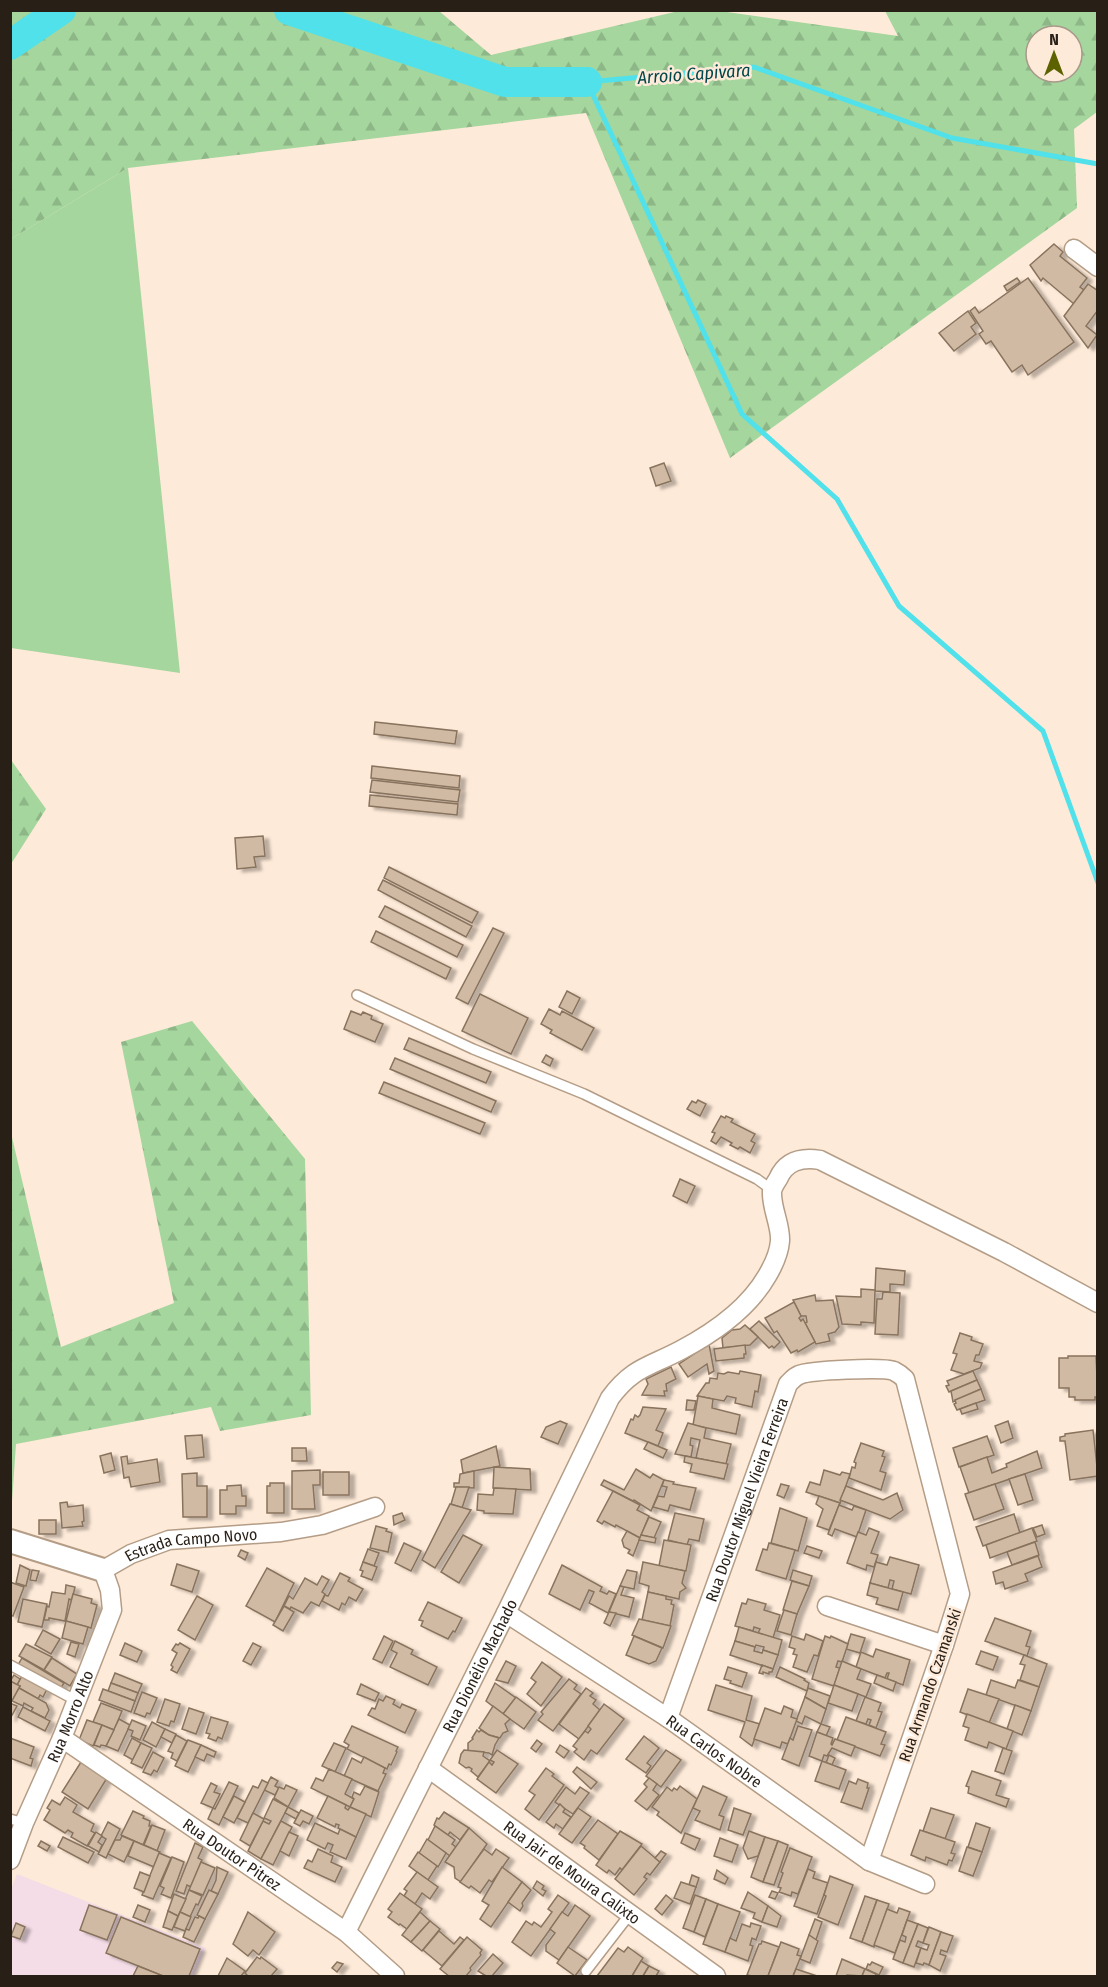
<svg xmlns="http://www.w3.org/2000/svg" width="1108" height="1987" font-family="'Fira Sans Condensed',sans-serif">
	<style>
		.education { fill: #f5dde7 }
		.grass { fill: #a4d69e }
		.forest { fill: url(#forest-firs); fill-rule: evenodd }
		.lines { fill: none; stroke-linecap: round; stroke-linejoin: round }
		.stream { stroke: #50e1eb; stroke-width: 5 }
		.river { stroke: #50e1eb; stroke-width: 30 }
		.building { fill: #d1baa3; stroke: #88735e; stroke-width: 1.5; filter: url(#shadow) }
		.service-casing { stroke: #b49d87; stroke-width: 12 }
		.minor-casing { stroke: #b49d87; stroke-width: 21 }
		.tertiary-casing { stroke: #b49d87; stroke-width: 26 }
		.service { stroke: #fff; stroke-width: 9 }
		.minor { stroke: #fff; stroke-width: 18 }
		.tertiary { stroke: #fff; stroke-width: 22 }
		.labels { text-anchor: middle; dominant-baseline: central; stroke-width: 5; stroke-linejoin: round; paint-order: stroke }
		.street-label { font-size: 16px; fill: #281f17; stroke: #feead8 }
		.water-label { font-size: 18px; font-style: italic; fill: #01464b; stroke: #feead8 }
	</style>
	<defs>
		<pattern id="forest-firs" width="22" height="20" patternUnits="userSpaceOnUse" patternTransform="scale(1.5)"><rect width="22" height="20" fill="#a4d69e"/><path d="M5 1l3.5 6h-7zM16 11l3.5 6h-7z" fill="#8db787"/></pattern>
		<filter id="shadow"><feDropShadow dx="5.5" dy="3" stdDeviation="1.5" flood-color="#0004"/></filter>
	</defs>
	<rect width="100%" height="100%" fill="#feead8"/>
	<polygon class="education" points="17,1874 206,1948 194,1976 11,1976 11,1889"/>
	<polygon class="grass" points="128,168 180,673 11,648 11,239"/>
	<g class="forest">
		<path d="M11,10l428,1 52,44 192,-45 37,1 178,25 -13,-25h212v101l-23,17 3,79 -347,250 -144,-345 -458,55 -117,71zM1036,36h36v36h-36z"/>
		<polygon points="11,760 46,809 11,864 10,864"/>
		<polygon points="192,1021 305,1159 311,1415 220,1431 211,1407 16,1444 11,1516 11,1133 61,1347 174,1303 121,1042"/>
	</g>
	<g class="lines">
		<polyline class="stream" points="1098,164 952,138 754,67 587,82 742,414 837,499 899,606 1043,731 1098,883"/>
		<g class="river">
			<polyline points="289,10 505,82 587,82"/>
			<polyline points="10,45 61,10"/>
		</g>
	</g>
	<g class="building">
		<polygon points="1054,244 1063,252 1060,256 1087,278 1080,287 1084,290 1074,304 1043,278 1041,281 1030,265"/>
		<polygon points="1017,278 1020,282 1007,291 1004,286"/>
		<polygon points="1028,278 1074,342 1028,375 1022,365 1012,372 991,341 986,344 979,334 983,331 970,311 975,307 979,313"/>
		<polygon points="1088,284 1098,291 1098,310 1086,326 1097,335 1088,348 1064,316"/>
		<polygon points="968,311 976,323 971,327 976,334 954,351 939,333"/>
		<polygon points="664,463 671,481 656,486 650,468"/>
		<polygon points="375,722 457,731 455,744 374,734"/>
		<polygon points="372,766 460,776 459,788 371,778"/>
		<polygon points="372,780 460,790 458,802 370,792"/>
		<polygon points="370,795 458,804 457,815 369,806"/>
		<polygon points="263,836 265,856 254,857 256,867 237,869 235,838"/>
		<polygon points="389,867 478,912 472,923 384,878"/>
		<polygon points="383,880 472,926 466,937 378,890"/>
		<polygon points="385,906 463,945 457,957 379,917"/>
		<polygon points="493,928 504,933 468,1004 456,998"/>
		<polygon points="376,931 451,968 446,979 371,942"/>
		<polygon points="567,991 580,998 572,1014 559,1007"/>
		<polygon points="480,994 528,1018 511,1054 462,1031"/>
		<polygon points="549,1009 560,1015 562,1011 594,1028 582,1050 550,1033 552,1030 541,1024"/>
		<polygon points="351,1011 361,1015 363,1012 372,1016 371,1019 383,1024 375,1042 344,1029"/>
		<polygon points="409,1038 491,1072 486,1083 404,1049"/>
		<polygon points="546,1055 553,1059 550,1066 542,1062"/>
		<polygon points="395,1058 496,1101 491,1112 390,1069"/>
		<polygon points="384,1082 485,1123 480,1134 379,1093"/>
		<polygon points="698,1100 706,1104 700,1116 687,1109 692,1101 696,1103"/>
		<polygon points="721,1116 725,1118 726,1116 733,1119 731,1122 755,1134 751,1141 755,1143 750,1153 740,1147 738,1149 730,1145 732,1143 721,1137 716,1144 711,1141 715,1133 712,1132"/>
		<polygon points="680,1179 695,1186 687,1203 673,1196"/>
		<polygon points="876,1268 905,1271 904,1285 890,1284 890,1292 875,1291"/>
		<polygon points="861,1289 875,1290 874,1323 861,1322 861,1325 842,1324 836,1296 861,1297"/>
		<polygon points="883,1292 900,1293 898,1335 875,1334 877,1299 882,1299"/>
		<polygon points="815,1295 816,1301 833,1300 839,1327 835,1332 828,1334 830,1341 816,1344 805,1323 807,1322 806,1316 801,1316 793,1300"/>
		<polygon points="794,1302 801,1316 799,1318 801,1321 803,1319 815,1342 798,1352 797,1350 791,1353 777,1331 774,1333 765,1318"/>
		<polygon points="759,1321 780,1342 774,1348 772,1346 769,1348 750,1329"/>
		<polygon points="745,1325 758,1337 750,1345 723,1348 722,1338 732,1330 740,1329"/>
		<polygon points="960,1333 972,1337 971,1340 983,1344 979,1355 976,1355 974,1361 982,1363 980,1368 964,1374 951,1370 957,1354 953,1353"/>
		<polygon points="709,1344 714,1371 709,1374 707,1364 688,1377 679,1364"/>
		<polygon points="745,1345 746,1354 744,1354 744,1358 716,1361 714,1349"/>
		<polygon points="1068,1356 1096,1356 1098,1397 1095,1397 1095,1400 1075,1400 1075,1397 1069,1397 1069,1388 1059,1388 1059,1358 1068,1358"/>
		<polygon points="671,1367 676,1379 666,1384 667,1391 664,1391 665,1396 642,1395 648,1384 646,1379"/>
		<polygon points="740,1371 761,1375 758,1392 755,1391 752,1407 735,1403 736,1398 727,1396 724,1401 697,1396 706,1383 709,1383 710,1378 717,1379 718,1373 724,1374 728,1372 739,1374"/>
		<polygon points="973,1371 977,1380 949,1392 946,1386 949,1385 947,1381"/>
		<polygon points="977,1380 981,1389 953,1402 951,1391"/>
		<polygon points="981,1389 985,1400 957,1410 954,1404 956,1403 955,1400"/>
		<polygon points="698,1396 713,1399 712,1408 740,1415 736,1434 693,1425"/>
		<polygon points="687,1400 696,1401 694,1410 686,1410"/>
		<polygon points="976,1403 978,1409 962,1414 960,1409"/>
		<polygon points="643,1407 666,1409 656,1430 663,1433 658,1446 625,1433 631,1419 633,1420 635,1415 638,1417 640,1415"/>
		<polygon points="560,1421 567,1424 558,1444 541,1437 546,1427"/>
		<polygon points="1008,1421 1013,1438 1001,1443 995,1426"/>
		<polygon points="688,1423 706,1428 704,1438 731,1444 726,1464 696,1458 700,1440 691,1438 690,1445 693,1446 691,1457 675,1454"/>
		<polygon points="1093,1430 1098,1476 1070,1480 1065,1441 1060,1441 1060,1437 1065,1436 1065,1434"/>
		<polygon points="202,1435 204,1457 187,1459 185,1436"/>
		<polygon points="987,1436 994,1455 959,1467 953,1448"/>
		<polygon points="648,1442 667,1450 663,1458 644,1449"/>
		<polygon points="861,1443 884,1451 882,1456 885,1457 880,1471 886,1473 881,1490 849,1478 852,1467 855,1468 856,1463 854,1462"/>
		<polygon points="496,1446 500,1466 463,1473 461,1460"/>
		<polygon points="292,1448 306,1448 307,1461 292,1461"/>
		<polygon points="1037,1451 1042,1468 969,1493 960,1467 987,1457 992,1473 1007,1467 1006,1464"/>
		<polygon points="111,1453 115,1470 104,1473 100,1456"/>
		<polygon points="127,1456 128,1464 157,1459 160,1482 131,1487 129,1477 124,1478 121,1457"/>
		<polygon points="685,1456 728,1464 724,1479 690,1472 692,1464 684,1462"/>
		<polygon points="494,1467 530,1469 531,1490 493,1488"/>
		<polygon points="636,1469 650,1478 653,1474 664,1480 651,1511 634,1500 633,1501 601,1485 604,1480 624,1490"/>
		<polygon points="320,1470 320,1485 313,1485 315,1509 292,1509 292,1471"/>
		<polygon points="824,1470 840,1475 842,1472 850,1474 840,1503 806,1492 810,1482 820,1485"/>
		<polygon points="474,1471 474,1488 454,1487 454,1483 459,1483 460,1474"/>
		<rect x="323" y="1472" width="26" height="23"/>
		<polygon points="197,1473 197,1486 207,1486 207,1517 183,1517 182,1474"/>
		<polygon points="1025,1474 1033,1500 1018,1505 1009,1479"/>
		<polygon points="664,1480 674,1482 673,1484 696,1488 690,1510 670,1505 668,1511 653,1507 658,1496 664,1497 667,1487 662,1486"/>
		<polygon points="270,1483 284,1483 284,1513 267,1513 267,1486 270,1486"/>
		<polygon points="781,1484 789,1486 784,1498 777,1495"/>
		<polygon points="995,1484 1004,1509 974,1520 965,1494"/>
		<polygon points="241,1485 242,1496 246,1496 246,1506 236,1506 236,1514 220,1514 220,1490 227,1490 227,1486"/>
		<polygon points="846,1486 883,1500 897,1493 903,1510 890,1519 840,1500"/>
		<polygon points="456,1487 469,1487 462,1508 451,1504"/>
		<polygon points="494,1488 516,1489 513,1514 484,1513 484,1511 477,1510 478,1494 493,1495"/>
		<polygon points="613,1491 640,1505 637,1510 649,1516 640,1538 616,1525 615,1527 604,1521 602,1524 597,1521"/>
		<polygon points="819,1496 840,1503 829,1530 817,1526 823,1509 816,1504"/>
		<polygon points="67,1502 68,1507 83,1505 84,1521 82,1522 83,1526 62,1528 60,1503"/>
		<polygon points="450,1504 471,1510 435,1568 422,1560"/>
		<polygon points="839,1505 852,1510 854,1506 866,1510 857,1537 835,1529 832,1536 828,1534"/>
		<polygon points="780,1508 807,1518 798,1551 771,1543"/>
		<polygon points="402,1513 405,1520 394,1525 393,1516"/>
		<polygon points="675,1513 704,1519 699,1541 689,1539 687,1545 668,1540"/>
		<polygon points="1014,1514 1020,1533 983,1546 976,1527"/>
		<polygon points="649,1517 661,1522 654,1538 641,1535"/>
		<rect x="39" y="1520" width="17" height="14"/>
		<polygon points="1042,1525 1045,1534 1037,1537 1033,1528"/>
		<polygon points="376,1526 387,1529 386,1531 392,1533 388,1552 370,1548"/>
		<polygon points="869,1528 879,1532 871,1553 878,1555 874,1567 867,1565 866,1570 847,1563 858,1532 866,1535"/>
		<polygon points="1032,1528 1037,1541 990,1558 986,1545"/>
		<polygon points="627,1531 640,1538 633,1556 628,1553 630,1550 624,1547 622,1540"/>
		<polygon points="463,1535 482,1545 459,1583 441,1572"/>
		<polygon points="641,1535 656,1538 655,1543 639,1540"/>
		<polygon points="664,1540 691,1545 686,1571 659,1566"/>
		<polygon points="1035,1542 1039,1555 1012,1565 1007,1552"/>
		<polygon points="404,1543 421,1551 411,1571 395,1563"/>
		<polygon points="769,1543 795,1550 786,1579 756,1570 763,1549 767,1550"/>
		<polygon points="807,1546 822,1551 819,1558 804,1553"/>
		<polygon points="368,1549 379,1553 374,1566 363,1562"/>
		<polygon points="241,1550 248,1553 245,1560 238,1556"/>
		<polygon points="1038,1556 1042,1567 1025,1574 1028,1581 1005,1589 1003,1582 996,1584 993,1572"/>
		<polygon points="890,1557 919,1565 911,1594 892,1589 894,1581 890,1580 888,1588 870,1583 876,1562 887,1565"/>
		<polygon points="363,1562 377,1567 372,1580 361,1576 363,1571 360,1570"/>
		<polygon points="643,1562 685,1571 682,1583 686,1588 680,1592 679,1599 648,1592 649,1586 639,1583"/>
		<polygon points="177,1564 199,1571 192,1592 171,1585"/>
		<polygon points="20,1565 30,1570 26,1586 16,1583"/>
		<polygon points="562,1565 602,1587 600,1591 607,1594 609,1591 616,1594 608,1613 589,1603 594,1592 589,1590 580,1610 549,1594"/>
		<polygon points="267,1568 294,1583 275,1622 246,1606"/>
		<polygon points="32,1570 39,1571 36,1581 30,1580"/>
		<polygon points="627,1570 637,1572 634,1589 620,1586"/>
		<polygon points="793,1570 812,1576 809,1586 790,1580"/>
		<polygon points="340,1573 350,1578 348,1581 363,1589 356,1601 349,1597 345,1605 342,1603 339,1610 322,1601 325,1595 328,1596"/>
		<polygon points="322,1576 329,1580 322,1592 325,1594 319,1606 311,1602 303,1613 291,1607 290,1609 284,1606 289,1596 293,1599 305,1578 317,1585"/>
		<polygon points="792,1581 809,1586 797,1614 783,1610"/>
		<polygon points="10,1582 24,1587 13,1616 10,1615"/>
		<polygon points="870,1583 903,1592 898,1610 876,1604 878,1598 867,1595"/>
		<polygon points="66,1585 75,1587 72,1600 69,1599 65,1621 49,1618 49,1620 44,1620 47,1606 49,1607 52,1592 65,1594"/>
		<polygon points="620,1586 624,1587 621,1595 634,1598 629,1617 609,1612"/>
		<polygon points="648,1592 666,1596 666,1599 672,1600 671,1604 674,1605 670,1626 642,1620"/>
		<polygon points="73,1594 92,1599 91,1603 97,1605 91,1628 66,1621"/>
		<polygon points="197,1596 213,1605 195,1640 178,1630"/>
		<polygon points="23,1599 47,1604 42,1627 18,1622"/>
		<polygon points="748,1599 766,1604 764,1610 780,1615 773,1638 758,1633 760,1629 754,1627 753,1631 735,1626 742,1603 746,1604"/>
		<polygon points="428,1602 462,1618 455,1632 453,1631 448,1639 421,1626 423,1621 419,1620"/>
		<polygon points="284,1606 294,1612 283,1631 273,1625"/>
		<polygon points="784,1610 797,1614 791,1635 777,1631"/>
		<polygon points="609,1612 616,1613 610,1626 604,1623"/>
		<polygon points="995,1618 1031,1631 1026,1646 1030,1647 1027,1656 985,1641"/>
		<polygon points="639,1619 671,1626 663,1648 632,1635"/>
		<polygon points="66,1621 88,1627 83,1644 62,1638"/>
		<polygon points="739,1627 782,1640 778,1655 763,1650 764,1647 756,1645 755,1647 735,1641"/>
		<polygon points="43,1630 60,1639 51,1654 35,1645"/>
		<polygon points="806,1634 823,1641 818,1656 814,1655 807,1672 793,1667 797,1655 793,1654 795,1649 789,1647 792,1636 804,1640"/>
		<polygon points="851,1634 865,1638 860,1653 846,1649"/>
		<polygon points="384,1636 393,1641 382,1663 373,1659"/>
		<polygon points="634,1636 662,1648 656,1661 649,1664 626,1655"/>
		<polygon points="825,1636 830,1638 831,1636 848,1644 842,1662 838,1661 836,1667 840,1668 834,1686 812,1679"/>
		<polygon points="395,1641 413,1650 411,1654 437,1667 428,1685 390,1667 397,1653 391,1650"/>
		<polygon points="735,1641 755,1647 754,1651 762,1653 763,1650 778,1655 773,1669 730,1655"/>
		<polygon points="71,1642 79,1644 75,1657 67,1654"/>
		<polygon points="125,1643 142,1651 137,1662 120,1655"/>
		<polygon points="180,1643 190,1649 177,1673 171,1670 173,1667 171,1665 177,1653 172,1650 176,1644 178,1645"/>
		<polygon points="253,1643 261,1647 251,1665 243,1661"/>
		<polygon points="26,1644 52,1657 44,1670 19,1656"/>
		<polygon points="876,1649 910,1660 903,1685 887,1679 889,1673 887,1673 885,1678 856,1667 861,1652 873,1657"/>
		<polygon points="981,1651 998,1657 993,1670 976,1664"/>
		<polygon points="1024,1655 1047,1664 1039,1687 1020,1680 1025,1665 1020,1664"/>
		<polygon points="22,1658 64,1683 59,1691 18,1665"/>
		<polygon points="52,1658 77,1674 70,1686 44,1670"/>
		<polygon points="506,1661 516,1666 508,1683 496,1680"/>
		<polygon points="842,1661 861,1669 857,1679 871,1684 866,1697 834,1685"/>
		<polygon points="542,1662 562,1677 541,1706 527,1694 536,1682 531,1678"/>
		<polygon points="762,1665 773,1669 772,1672 769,1672 769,1674 763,1672 763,1674 759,1673"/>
		<polygon points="728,1667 747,1673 742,1687 730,1683 731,1681 724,1679"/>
		<polygon points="780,1667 805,1679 804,1680 809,1683 807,1691 776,1677"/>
		<polygon points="115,1673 142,1684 138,1693 111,1683"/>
		<polygon points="23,1674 48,1687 43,1697 40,1695 38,1699 19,1688 20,1686 17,1685"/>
		<polygon points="14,1675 20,1679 17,1685 10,1681"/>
		<polygon points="877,1675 896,1682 893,1691 874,1683"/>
		<polygon points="569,1679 577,1685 574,1689 581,1694 553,1731 538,1720 543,1714 541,1712"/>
		<polygon points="991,1680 1015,1688 1018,1680 1039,1687 1031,1711 986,1695"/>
		<polygon points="10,1681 20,1686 12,1701 10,1700"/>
		<polygon points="111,1683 138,1693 135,1701 108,1691"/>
		<polygon points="495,1683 516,1698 503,1714 486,1701"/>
		<polygon points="361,1684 379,1693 375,1701 357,1694"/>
		<polygon points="716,1685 752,1696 746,1720 760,1724 752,1746 740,1737 745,1722 708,1710"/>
		<polygon points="834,1685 858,1694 852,1711 828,1703"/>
		<polygon points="19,1688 46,1703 49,1710 45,1718 31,1711 33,1708 24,1703 23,1706 12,1701"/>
		<polygon points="586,1688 593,1693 590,1696 596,1700 593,1704 600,1710 579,1739 559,1724"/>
		<polygon points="808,1688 830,1696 826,1709 805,1697"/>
		<polygon points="103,1689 135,1701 131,1712 99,1700"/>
		<polygon points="968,1689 999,1699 989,1723 960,1712"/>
		<polygon points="142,1692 157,1698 150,1714 147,1713 145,1717 134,1713"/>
		<polygon points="386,1696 395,1700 393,1704 400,1708 402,1704 416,1710 405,1733 368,1715 372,1708 375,1709 379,1699 383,1701"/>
		<polygon points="516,1697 536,1712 524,1729 503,1714"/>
		<polygon points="805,1697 826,1709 821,1724 805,1716 802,1724 796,1721"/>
		<polygon points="865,1697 881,1703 878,1711 882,1712 876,1728 869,1725 871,1720 868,1719 866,1724 856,1721"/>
		<polygon points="165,1699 180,1704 174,1722 171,1721 169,1726 157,1722"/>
		<polygon points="10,1703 17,1706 10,1719"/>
		<polygon points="101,1703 122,1711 114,1730 93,1722"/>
		<polygon points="604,1704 624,1719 597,1754 591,1750 584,1760 574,1752 577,1749 573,1746 585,1731 588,1733 591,1729 588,1726"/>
		<polygon points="1015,1705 1031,1711 1022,1735 1007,1729"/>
		<polygon points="493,1706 510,1719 505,1724 508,1731 503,1733 500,1738 489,1735 479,1728"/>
		<polygon points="784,1706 793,1710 791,1717 797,1719 788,1744 782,1742 780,1748 754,1739 765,1708 781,1714"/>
		<polygon points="23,1707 50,1721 45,1731 18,1717"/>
		<polygon points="189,1708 204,1713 196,1734 182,1729"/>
		<polygon points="967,1714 1013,1731 1006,1749 989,1742 987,1748 965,1740 969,1728 963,1726"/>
		<polygon points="211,1717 228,1722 222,1739 218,1737 216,1741 208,1738 210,1734 206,1733"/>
		<polygon points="846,1717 886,1732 881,1744 885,1745 880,1756 837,1740"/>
		<polygon points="119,1719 130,1725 118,1751 106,1746"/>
		<polygon points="87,1720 102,1725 93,1746 79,1740"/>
		<polygon points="132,1720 146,1726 140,1740 131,1736 133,1731 128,1729"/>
		<polygon points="152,1722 165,1729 156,1747 143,1740"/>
		<polygon points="821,1724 830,1727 826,1736 817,1732"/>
		<polygon points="102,1725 114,1730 106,1746 101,1745 100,1747 94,1745"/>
		<polygon points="352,1726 398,1747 396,1751 397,1752 391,1765 389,1764 387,1769 347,1749 349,1745 344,1742"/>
		<polygon points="798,1726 812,1730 799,1766 782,1759 790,1738 793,1740"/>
		<polygon points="165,1729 176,1734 172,1743 161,1737"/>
		<polygon points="477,1730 479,1732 481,1730 489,1735 499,1738 495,1745 492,1755 489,1753 468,1751 468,1743 473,1739 472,1738"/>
		<polygon points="817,1732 833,1738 831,1744 832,1745 835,1739 855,1746 851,1756 832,1748 827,1756 824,1755 822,1761 809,1756"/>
		<polygon points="176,1735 187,1741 177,1761 171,1758 173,1753 168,1751"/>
		<polygon points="644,1736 659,1748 647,1763 651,1766 646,1773 626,1759"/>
		<polygon points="10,1738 34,1747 30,1758 33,1759 31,1766 10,1758"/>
		<polygon points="132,1738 141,1743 133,1760 124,1755"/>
		<polygon points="188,1740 201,1745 188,1772 175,1766"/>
		<polygon points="537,1740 542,1744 536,1752 531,1748"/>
		<polygon points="141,1743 152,1748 142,1768 131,1763"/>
		<polygon points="334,1743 346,1748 335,1772 322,1766"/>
		<polygon points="201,1745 216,1752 214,1757 207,1754 204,1761 195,1757"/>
		<polygon points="560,1745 569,1751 564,1758 556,1752"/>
		<polygon points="1003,1748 1012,1751 1004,1774 995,1771"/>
		<polygon points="464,1750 484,1752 483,1756 490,1761 478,1777 471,1771 472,1769 469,1767 466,1768 459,1763 461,1754"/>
		<polygon points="497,1750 518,1764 496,1793 477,1779 489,1762 492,1765 494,1762 490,1760"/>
		<polygon points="666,1750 681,1760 661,1787 646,1776"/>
		<polygon points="153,1752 164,1758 157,1772 154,1770 151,1775 143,1772"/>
		<polygon points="829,1755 835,1758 832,1765 826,1763"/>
		<polygon points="364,1757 385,1768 383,1773 386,1774 378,1791 344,1776 352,1758 361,1763"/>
		<polygon points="822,1761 846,1770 839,1789 815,1781"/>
		<polygon points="81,1762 107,1778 88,1809 62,1792"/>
		<polygon points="577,1767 597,1782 591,1789 573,1772"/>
		<polygon points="546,1768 554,1774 552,1776 564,1785 539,1820 525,1809 535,1795 529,1791"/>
		<polygon points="329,1769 352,1779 345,1794 354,1799 350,1807 311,1788 316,1778 323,1781"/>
		<polygon points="972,1771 1001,1781 996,1795 1009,1799 1006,1807 968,1793 969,1787 966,1786"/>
		<polygon points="271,1777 278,1781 275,1786 279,1788 275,1795 264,1790"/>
		<polygon points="649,1778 657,1784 653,1790 659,1795 647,1810 635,1801 647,1787 644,1784"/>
		<polygon points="858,1779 868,1783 867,1788 869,1788 862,1809 841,1802 849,1781 856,1784"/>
		<polygon points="262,1780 268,1783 248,1823 237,1818 253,1786 258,1788"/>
		<polygon points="229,1782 238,1786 219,1825 208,1819 213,1808 215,1809"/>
		<polygon points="211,1783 217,1786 214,1792 220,1794 213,1808 201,1803"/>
		<polygon points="286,1785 297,1790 288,1807 274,1798 279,1787 284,1789"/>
		<polygon points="365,1786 379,1792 371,1817 350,1807 354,1799 352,1797 354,1792 360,1795"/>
		<polygon points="680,1786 697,1799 681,1833 657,1815 659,1812 652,1807 667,1787 672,1791 674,1788 677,1790"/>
		<polygon points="703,1786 727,1797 719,1815 724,1817 720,1830 695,1820 700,1811 693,1808"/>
		<polygon points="566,1787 575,1794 580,1787 589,1793 573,1814 555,1802"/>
		<polygon points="234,1796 245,1802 234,1823 223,1817"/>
		<polygon points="328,1796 346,1805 345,1808 348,1810 350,1807 366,1814 356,1837 338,1828 339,1825 336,1824 335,1827 317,1818"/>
		<polygon points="65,1797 77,1805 73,1812 94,1824 91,1831 95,1833 87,1846 71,1837 73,1833 68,1830 65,1833 44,1820 50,1810 47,1808 52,1800 60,1805"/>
		<polygon points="273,1799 288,1807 261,1859 248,1851 263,1821 269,1824 271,1821 264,1818"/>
		<polygon points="560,1804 565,1809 563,1812 571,1817 563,1829 556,1824 554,1828 546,1822"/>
		<polygon points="288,1807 299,1813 296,1819 285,1813"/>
		<polygon points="578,1808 591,1817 572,1843 559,1834"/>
		<polygon points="734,1808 751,1814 743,1835 728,1830"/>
		<polygon points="931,1808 954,1815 945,1839 923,1831"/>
		<polygon points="301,1810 313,1816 309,1824 303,1821 300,1826 294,1823"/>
		<polygon points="133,1811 144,1816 143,1818 150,1821 149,1826 151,1826 143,1845 121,1835"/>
		<polygon points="444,1812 469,1828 460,1840 450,1832 448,1835 434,1825 437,1818 439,1819"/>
		<polygon points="253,1813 264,1819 250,1846 240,1840"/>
		<polygon points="598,1820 618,1834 599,1860 584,1848 585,1846 580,1843"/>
		<polygon points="281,1821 292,1827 273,1865 261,1859"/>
		<polygon points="108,1822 120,1829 106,1858 98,1854 106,1839 101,1836"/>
		<polygon points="315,1823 338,1834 340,1829 356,1837 346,1859 330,1852 333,1845 328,1843 325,1849 307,1840"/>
		<polygon points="976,1823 990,1828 982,1852 968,1847"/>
		<polygon points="152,1825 165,1830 157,1851 144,1845"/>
		<polygon points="435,1826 455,1840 452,1844 456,1847 450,1856 428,1840"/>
		<polygon points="469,1828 487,1844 461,1882 455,1878 454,1867 445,1862"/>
		<polygon points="920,1830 955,1842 951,1853 955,1854 952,1861 949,1860 947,1865 926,1857 925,1861 911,1855"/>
		<polygon points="620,1831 642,1844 622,1870 620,1868 615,1875 609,1870 607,1873 596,1865"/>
		<polygon points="749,1831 765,1837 758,1856 748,1859 743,1848"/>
		<polygon points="96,1832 102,1836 98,1842 102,1845 99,1852 88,1846"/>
		<polygon points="289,1832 298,1836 289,1856 280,1851"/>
		<polygon points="685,1833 700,1839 695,1850 681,1843"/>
		<polygon points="122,1836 134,1841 124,1862 108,1854 115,1840 120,1840"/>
		<polygon points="63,1837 94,1852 88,1863 58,1847"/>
		<polygon points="765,1837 778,1841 763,1882 751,1877"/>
		<polygon points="720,1838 738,1845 732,1862 714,1856"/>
		<polygon points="427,1839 446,1853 438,1867 419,1853"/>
		<polygon points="41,1841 50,1846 47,1851 38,1846"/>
		<polygon points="134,1841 160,1852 154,1867 128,1856"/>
		<polygon points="778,1841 788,1845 774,1885 763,1882"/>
		<polygon points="195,1843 203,1847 198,1858 202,1860 191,1887 187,1885 184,1894 176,1891"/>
		<polygon points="641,1846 660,1862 650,1875 647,1873 644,1877 647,1879 634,1895 615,1879"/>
		<polygon points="967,1847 982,1852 973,1876 959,1871"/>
		<polygon points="790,1848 812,1857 798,1894 792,1892 791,1896 779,1892 781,1888 778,1887 783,1873 781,1872"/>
		<polygon points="318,1849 333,1856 331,1862 342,1867 335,1882 304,1868 308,1860 312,1862"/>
		<polygon points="484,1849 492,1855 496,1849 509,1858 492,1882 489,1880 480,1893 471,1886 469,1888 460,1882"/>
		<polygon points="661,1851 666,1854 660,1862 655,1858"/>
		<polygon points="418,1852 437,1866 428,1880 409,1866"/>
		<polygon points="159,1853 171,1858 153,1899 142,1895"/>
		<polygon points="172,1857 184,1862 171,1898 161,1894 164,1888 160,1886"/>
		<polygon points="201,1862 215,1868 203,1895 189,1890"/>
		<polygon points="217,1867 228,1872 218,1894 211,1891 216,1880"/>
		<polygon points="502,1867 522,1882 491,1927 480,1919 489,1905 482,1901"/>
		<polygon points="808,1869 815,1872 813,1878 828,1883 817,1914 794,1906"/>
		<polygon points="717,1870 728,1878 725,1884 714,1879"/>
		<polygon points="140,1872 150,1876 144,1892 134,1888"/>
		<polygon points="417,1872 438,1887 430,1899 422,1893 415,1904 404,1896 407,1891 404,1889"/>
		<polygon points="692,1875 699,1878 696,1887 689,1885"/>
		<polygon points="830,1876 853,1885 838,1925 818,1917 826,1896 824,1895"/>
		<polygon points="537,1881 544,1886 542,1889 546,1891 543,1896 533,1888"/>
		<polygon points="522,1882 531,1890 522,1903 523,1906 520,1911 508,1902"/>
		<polygon points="681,1882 696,1887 690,1904 674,1898"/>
		<polygon points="189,1890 202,1896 198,1905 196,1904 190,1917 180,1912"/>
		<polygon points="209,1890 218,1894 205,1919 197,1915"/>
		<polygon points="772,1891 778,1893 775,1899 769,1897"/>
		<polygon points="748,1892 768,1906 762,1922 753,1918 755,1913 741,1908"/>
		<polygon points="400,1893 422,1909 407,1929 400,1924 399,1925 388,1917 392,1912 388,1909"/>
		<polygon points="174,1894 186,1899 178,1916 168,1911"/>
		<polygon points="558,1895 569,1903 531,1956 512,1942 526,1921 532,1925 534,1922 541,1927 552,1912 548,1909"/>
		<polygon points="666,1895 673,1901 662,1915 655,1909"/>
		<polygon points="695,1895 706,1899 694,1932 683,1928"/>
		<polygon points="865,1896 877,1900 862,1942 850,1938"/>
		<polygon points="706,1899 718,1904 705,1937 694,1932"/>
		<polygon points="877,1900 889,1904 874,1947 862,1942"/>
		<polygon points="718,1904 740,1912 725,1952 703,1944"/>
		<polygon points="89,1905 117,1915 107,1940 80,1930"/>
		<polygon points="138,1905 150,1910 145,1922 133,1917"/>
		<polygon points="575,1905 590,1916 559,1960 546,1951 546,1945 555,1933 550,1929 562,1912 568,1916"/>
		<polygon points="768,1906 781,1916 777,1927 762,1922"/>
		<polygon points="899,1908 910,1912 895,1953 874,1945 887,1909 897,1913"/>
		<polygon points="168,1911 178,1916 172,1930 163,1927"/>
		<polygon points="180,1912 191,1917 185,1931 174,1927"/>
		<polygon points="248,1912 275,1932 259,1955 253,1950 248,1956 233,1944"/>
		<polygon points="420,1912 430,1921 411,1942 402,1935"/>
		<polygon points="199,1916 205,1919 194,1942 183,1937 186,1929 189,1930 195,1917 198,1918"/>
		<polygon points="121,1917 200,1949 189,1976 163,1976 106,1953"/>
		<polygon points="815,1919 822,1922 816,1940 809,1935"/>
		<polygon points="907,1920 918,1924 903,1963 893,1959 900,1940 905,1942 906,1937 902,1935"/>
		<polygon points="430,1921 440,1929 422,1951 411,1942"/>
		<polygon points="16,1923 25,1927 20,1939 11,1936"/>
		<polygon points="751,1923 761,1926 756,1940 752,1938 750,1945 753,1946 748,1961 725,1952 730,1938 736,1941 742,1924 750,1927"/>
		<polygon points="918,1924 928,1928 923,1943 918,1941 916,1946 921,1948 914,1967 903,1963"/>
		<polygon points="929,1927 941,1932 929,1965 924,1963 923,1965 916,1963 921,1948 927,1950 929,1945 923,1943"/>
		<polygon points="439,1931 454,1944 460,1937 464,1940 442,1966 423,1950"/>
		<polygon points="941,1932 953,1936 947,1952 941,1950 940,1954 946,1956 940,1971 929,1965"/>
		<polygon points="809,1935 818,1941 810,1963 800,1959"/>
		<polygon points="467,1937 482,1950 480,1953 481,1955 470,1968 471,1970 466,1976 449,1976 440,1969"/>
		<polygon points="762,1941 779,1947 768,1976 752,1976 747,1975 759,1944 761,1944"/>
		<polygon points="781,1942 799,1949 797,1955 801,1956 793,1976 768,1976"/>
		<polygon points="568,1947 587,1960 575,1976 557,1963"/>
		<polygon points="628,1947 643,1958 632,1976 597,1976 618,1948 624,1952"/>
		<polygon points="493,1954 503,1963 492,1976 486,1976 478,1971"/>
		<polygon points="257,1957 260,1959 261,1957 277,1969 271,1976 245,1976 247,1975 245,1973"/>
		<polygon points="227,1958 245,1971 241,1976 218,1976"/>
		<polygon points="842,1959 865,1969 862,1976 847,1975 846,1976 836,1976"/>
		<polygon points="641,1961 649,1966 643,1976 632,1976"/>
		<polygon points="337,1962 343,1964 337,1972 332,1968"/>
		<polygon points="872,1962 883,1967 879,1975 866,1969 868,1964 870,1965"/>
		<polygon points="138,1966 163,1976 133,1976"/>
		<polygon points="649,1966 659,1971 656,1976 643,1976"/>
		<polygon points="796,1969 817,1976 793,1976"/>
		<polygon points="865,1969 876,1974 875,1976 862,1976"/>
	</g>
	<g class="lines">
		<defs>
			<g id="service">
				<polyline points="357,995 473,1049 584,1094 757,1179 772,1190"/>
				<polyline points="10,1665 77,1701"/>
				<polyline points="10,1819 24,1823"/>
				<polyline points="586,1971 630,1914"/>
			</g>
			<g id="minor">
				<polyline points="1074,249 1098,267"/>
				<polyline points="827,1606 944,1645"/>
				<path id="s1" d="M506,1613l162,105 201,143 56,23"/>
				<path id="s2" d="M668,1718l120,-334c4,-4 6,-7 11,-9 11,-5 84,-8 95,-4 4,2 8,5 11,8l55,215 -16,51 -75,216"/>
				<path id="s3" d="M62,1738l284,194 49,44"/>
				<path id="s4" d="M428,1768l288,208"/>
				<path id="s5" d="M10,1860l14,-37 38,-85 50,-128 -2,-20 -7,-20 28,-16 38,-14 112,-8 41,-7 53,-18"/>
				<path id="s6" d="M346,1932l160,-319 104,-215c23,-31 39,-31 71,-48 34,-18 67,-41 86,-74 6,-10 12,-23 13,-35 1,-16 -9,-33 -8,-50 1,-4 4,-9 6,-12 8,-18 23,-22 42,-19l184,92 94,51"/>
			</g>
			<polyline id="tertiary" points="10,1541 103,1570"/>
		</defs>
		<use href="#service" class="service-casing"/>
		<use href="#minor" class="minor-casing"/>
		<use href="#tertiary" class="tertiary-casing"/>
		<use href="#service" class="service"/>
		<use href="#minor" class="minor"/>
		<use href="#tertiary" class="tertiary"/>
	</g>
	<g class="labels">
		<g class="street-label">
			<text stroke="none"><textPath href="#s2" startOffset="232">Rua Doutor Miguel Vieira Ferreira</textPath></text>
			<text stroke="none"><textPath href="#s5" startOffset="405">Estrada Campo Novo</textPath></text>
			<text stroke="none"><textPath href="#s6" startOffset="298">Rua Dionélio Machado</textPath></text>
			<text transform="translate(930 1685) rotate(-71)">Rua Armando Czamanski</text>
			<text stroke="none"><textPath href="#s5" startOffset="156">Rua Morro Alto</textPath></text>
			<text stroke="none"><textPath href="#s1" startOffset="250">Rua Carlos Nobre</textPath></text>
			<text stroke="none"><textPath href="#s3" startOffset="206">Rua Doutor Pitrez</textPath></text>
			<text stroke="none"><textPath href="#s4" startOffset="178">Rua Jair de Moura Calixto</textPath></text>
		</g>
		<g class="water-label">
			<text transform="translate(694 74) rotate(-4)">Arroio Capivara</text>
		</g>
	</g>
	<rect width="1108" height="1987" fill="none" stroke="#281f17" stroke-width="24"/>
	<g transform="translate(1054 54)"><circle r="28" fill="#feead8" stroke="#a8998b" stroke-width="1.5"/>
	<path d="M0-4.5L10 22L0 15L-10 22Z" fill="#5c6200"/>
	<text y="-9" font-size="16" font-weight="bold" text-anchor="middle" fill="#281f17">N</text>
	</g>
</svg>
